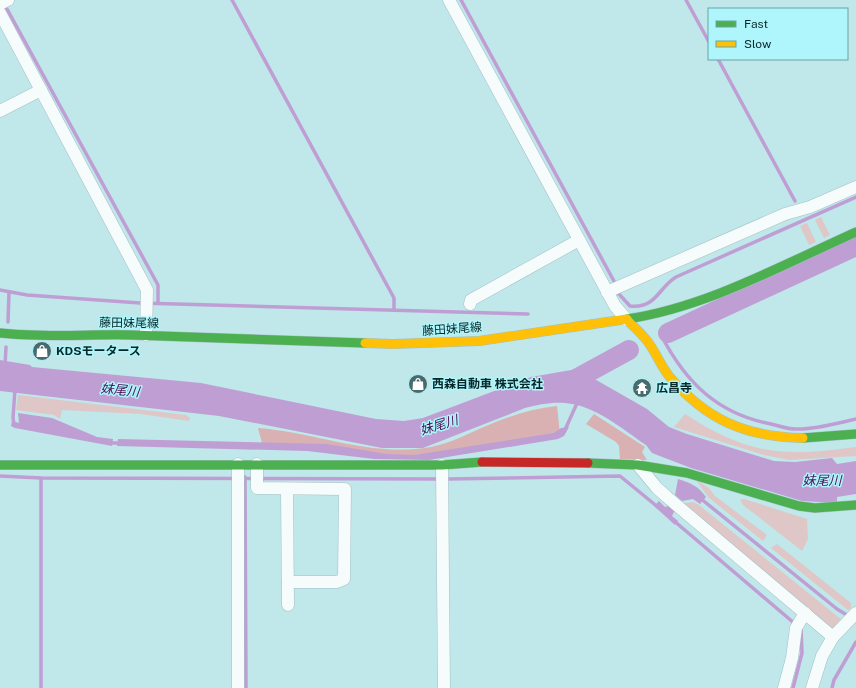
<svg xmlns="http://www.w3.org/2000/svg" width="856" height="688" font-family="'Public Sans','Noto Sans JP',sans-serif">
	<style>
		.green { fill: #dfc7c7 }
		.forest { fill: #d9b1b2 }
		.water { fill: #bf9ed4 }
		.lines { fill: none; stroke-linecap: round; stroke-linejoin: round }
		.stream { stroke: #bf9ed4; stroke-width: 3.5 }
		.river { stroke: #bf9ed4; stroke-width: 20 }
		.street-casing { stroke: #a2c1c4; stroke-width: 13 }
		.fast-casing { stroke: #a2c1c4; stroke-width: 10 }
		.slow-casing { stroke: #a2c1c4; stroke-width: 10 }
		.jam-casing { stroke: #a2c1c4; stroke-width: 10 }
		.street { stroke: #f6fbfc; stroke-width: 12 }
		.fast { stroke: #4caf50; stroke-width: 9 }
		.slow { stroke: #ffc107; stroke-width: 9 }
		.jam { stroke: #c62828; stroke-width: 9 }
		.labels { text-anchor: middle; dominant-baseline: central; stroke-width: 3; stroke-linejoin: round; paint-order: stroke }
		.street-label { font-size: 12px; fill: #072628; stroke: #aef6fb }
		.poi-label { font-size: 12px; font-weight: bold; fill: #072628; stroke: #aef6fb; text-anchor: start }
		.water-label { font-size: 13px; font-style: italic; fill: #4c1157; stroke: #aef6fb }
	</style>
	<rect width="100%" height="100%" fill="#c0e7ea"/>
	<g class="green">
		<polygon points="821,217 830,235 824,238 815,220"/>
		<polygon points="807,223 816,242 809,245 800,226"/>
		<polygon points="18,395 186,415 190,418 189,421 141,414 62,410 60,419 54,415 16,410"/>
		<path d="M685,414c64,41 97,43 171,33v9l-67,4 -25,-5 -90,-28z"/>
		<polygon points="696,480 709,488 715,496 767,535 763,541 709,498"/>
		<polygon points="744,499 807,519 808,539 802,551 743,505 740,500"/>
		<polygon points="693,502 699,505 842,620 832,629 681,504"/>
		<polygon points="777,544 851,603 851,608 848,610 771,548"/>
	</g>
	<g class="forest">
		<path d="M557,406l3,28 -151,22 -147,-13 -4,-15c55,4 110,28 166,20 19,-2 38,-11 55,-19 25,-11 50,-20 78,-23z"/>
		<polygon points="594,414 645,447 642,452 647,460 620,459 619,446 616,442 586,424"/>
	</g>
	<g class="water">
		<path d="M0,360l30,5 2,2 169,16 175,36 28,2 19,-3 108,-41 46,-8 70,40 22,18 18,7 87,27 21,1 37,-4 5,6 19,-3v33l-19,3v6l-35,-2 -111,-33 -39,-15 -6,-8c-24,-16 -51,-40 -81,-42 -14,-1 -28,2 -40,5l-102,40h-41l-163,-32 -219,-25z"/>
		<polygon points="18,413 52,418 97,437 113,439 112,446 15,428 11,426 12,421 19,423"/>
		<polygon points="569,427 564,436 558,439 429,460 374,459 307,451 117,446 118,439 327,444 387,454 414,455 554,433 561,428"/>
		<path d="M678,479c13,4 20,7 28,18l-6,7 -7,-5 -11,2 -7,-6z"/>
		<polygon points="659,501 665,507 672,505 676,508 672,516 678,521 675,525 654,506"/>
	</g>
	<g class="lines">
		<g class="stream">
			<polyline points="232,0 394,298 394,310"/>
			<polyline points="461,0 615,283"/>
			<polyline points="686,0 709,42"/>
			<polyline points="7,9 158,285 158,303"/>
			<polyline points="718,59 795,201"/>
			<polyline points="0,290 27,295 140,303 528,314"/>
			<path d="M618,293l12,13c26,3 28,-18 46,-29l180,-80"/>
			<polyline points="8,322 9,292"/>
			<path d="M661,335c25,48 57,79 110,89 9,2 19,6 27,5 19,0 40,-6 58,-10"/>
			<polyline points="5,366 6,347"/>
			<polyline points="14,424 13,418 15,389"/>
			<polyline points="564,432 578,401"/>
			<polyline points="108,443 122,443"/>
			<polyline points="0,476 41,478 447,479 620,476 659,508"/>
			<polyline points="245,477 246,688"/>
			<polyline points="41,478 41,688"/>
			<polyline points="700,498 837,609 850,617"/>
			<polyline points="673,520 801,629 802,653 793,688"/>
			<polyline points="832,688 834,680 856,642"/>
		</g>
		<g class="river">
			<polyline points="668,333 856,246"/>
			<polyline points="563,386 629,350"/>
		</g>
		<defs>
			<g id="street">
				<polyline points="449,0 615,306 627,320"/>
				<polyline points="0,4 8,0"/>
				<polyline points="0,13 147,290 146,335"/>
				<polyline points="0,111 41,90"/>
				<polyline points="607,292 785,214 810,207 856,187"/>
				<polyline points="470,304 471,300 579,240"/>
				<polyline points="238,464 238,688"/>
				<polyline points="257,464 257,488 345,489 344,579 337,582 288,582"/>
				<polyline points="442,465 444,688"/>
				<polyline points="638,465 657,488 667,497 833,637 856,613"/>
				<polyline points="287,489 288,605"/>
				<polyline points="784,688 792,658 796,628 805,613"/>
				<polyline points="812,688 822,656 833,637"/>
			</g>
			<g id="fast">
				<path d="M627,319c80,-12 155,-54 229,-87"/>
				<path d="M0,333c43,5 87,1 131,2 78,2 156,5 234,8"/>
				<polyline points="803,438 856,434"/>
				<polyline points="588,463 638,465 687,473 799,506 815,508 856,505"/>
				<polyline points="0,465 442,465 482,462"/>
			</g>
			<g id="slow">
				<path d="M627,320c7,7 15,14 21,22 8,11 13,24 21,34 37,44 77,61 134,62"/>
				<polyline points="365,343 393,344 479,341 627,319"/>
			</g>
			<polyline id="jam" points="482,462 588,463"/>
		</defs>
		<use href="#street" class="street-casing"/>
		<use href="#fast" class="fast-casing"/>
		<use href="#slow" class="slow-casing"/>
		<use href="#jam" class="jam-casing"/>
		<use href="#street" class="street"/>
		<use href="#fast" class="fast"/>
		<use href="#slow" class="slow"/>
		<use href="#jam" class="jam"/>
	</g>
	<defs>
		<symbol id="shop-disc" viewBox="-11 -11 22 22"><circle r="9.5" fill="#486a6c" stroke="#aef6fb"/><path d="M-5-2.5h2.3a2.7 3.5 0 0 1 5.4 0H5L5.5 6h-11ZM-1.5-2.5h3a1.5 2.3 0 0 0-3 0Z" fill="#fff"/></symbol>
		<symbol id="temple-disc" viewBox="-11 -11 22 22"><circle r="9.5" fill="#486a6c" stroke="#aef6fb"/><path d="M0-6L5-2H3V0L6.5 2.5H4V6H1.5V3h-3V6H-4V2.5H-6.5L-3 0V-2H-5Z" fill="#fff"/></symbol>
	</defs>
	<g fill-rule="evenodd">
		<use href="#shop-disc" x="31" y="340" width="22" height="22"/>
		<use href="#shop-disc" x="407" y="373" width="22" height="22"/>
		<use href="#temple-disc" x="631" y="377" width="22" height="22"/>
	</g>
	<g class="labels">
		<g class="street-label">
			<text transform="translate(129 323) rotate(1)">藤田妹尾線</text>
			<text transform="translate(452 329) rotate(-4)">藤田妹尾線</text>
		</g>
		<g class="poi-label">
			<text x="56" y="351">KDSモータース</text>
			<text x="432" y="384">西森自動車 株式会社</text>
			<text x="656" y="388">広昌寺</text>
		</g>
		<g class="water-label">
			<text transform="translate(120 390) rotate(6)">妹尾川</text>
			<text transform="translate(439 425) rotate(-17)">妹尾川</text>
			<text x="822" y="480">妹尾川</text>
		</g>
	</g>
	<rect x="708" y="8" width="140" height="52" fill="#aef6fb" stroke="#6ba3a7"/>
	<rect x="716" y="21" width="20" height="6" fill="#4caf50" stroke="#6ba3a7"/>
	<text x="744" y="28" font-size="12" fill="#072628">Fast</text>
	<rect x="716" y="41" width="20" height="6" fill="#ffc107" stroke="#6ba3a7"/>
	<text x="744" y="48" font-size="12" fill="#072628">Slow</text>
</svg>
